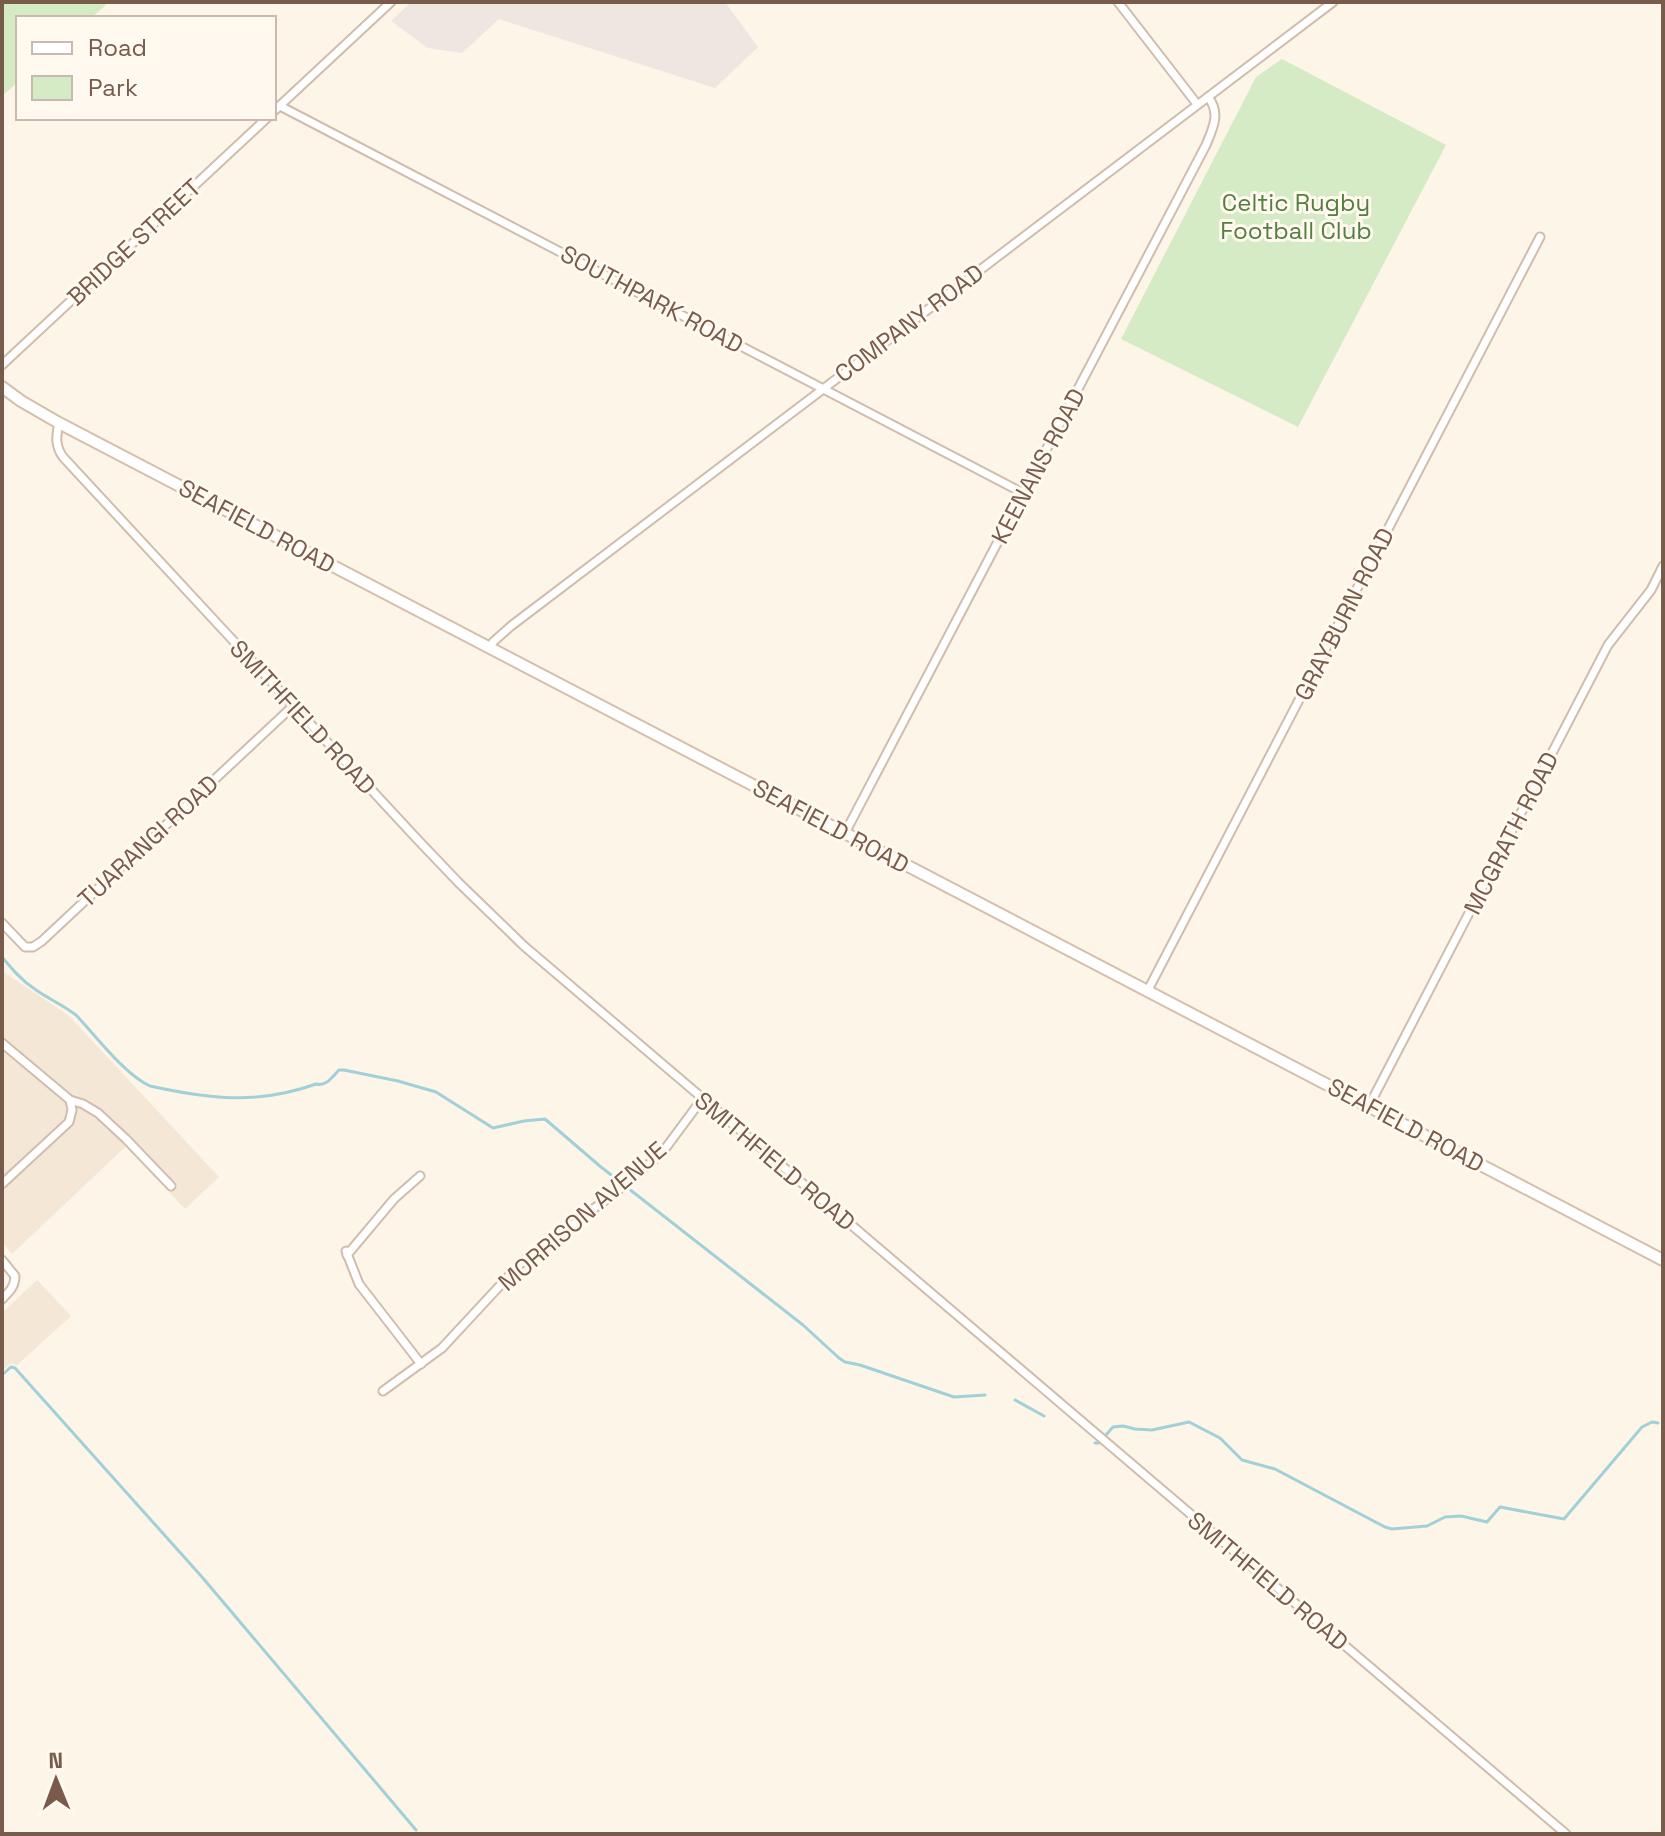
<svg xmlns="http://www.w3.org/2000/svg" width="1665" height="1836" font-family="'Space Grotesk',sans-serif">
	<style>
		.residential { fill: #f5e7d6 }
		.industrial { fill: #eee7e1 }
		.green { fill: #d5ebc5 }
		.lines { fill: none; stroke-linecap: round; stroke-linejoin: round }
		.stream { stroke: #a1d0d9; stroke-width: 3 }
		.street-casing { stroke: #cfbdad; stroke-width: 11 }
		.secondary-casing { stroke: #d5bfad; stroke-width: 14 }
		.street { stroke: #fff; stroke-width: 7 }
		.secondary { stroke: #fff; stroke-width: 10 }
		.labels { text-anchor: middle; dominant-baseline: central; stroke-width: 6; stroke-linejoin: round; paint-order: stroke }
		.park-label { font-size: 24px; fill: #547e42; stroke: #fff9ef }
		.street-label { font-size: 24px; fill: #785b4b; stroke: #fff9ef }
	</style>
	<rect width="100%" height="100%" fill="#fdf5e8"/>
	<g class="residential">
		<polygon points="2,971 68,1015 219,1177 185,1209 126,1146 12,1254 2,1242"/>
		<polygon points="37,1280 71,1316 17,1365 11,1363 2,1371 2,1313"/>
	</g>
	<polygon class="industrial" points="411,2 725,2 758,47 715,88 499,19 462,53 428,48 391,21"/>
	<g class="green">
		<polygon points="2,2 103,2 106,5 91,18 18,18 18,82 2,96"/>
		<polygon points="1282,59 1446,145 1298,427 1121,339 1256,77"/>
	</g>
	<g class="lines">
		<g class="stream">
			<path d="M2,957c10,12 20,24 34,33 13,9 27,15 40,25 19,20 49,60 74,71 59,13 108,19 166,-2 10,3 16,-7 23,-14h5l54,11 38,11 57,36 31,-7 21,-2 56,48 202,158 36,33 6,4 15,3 94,32 31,-2"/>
			<polyline points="2,1375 11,1367 15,1368 202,1577 416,1830"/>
			<polyline points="1015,1400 1044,1416"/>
			<polyline points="1106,1435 1113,1427 1123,1426 1135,1429 1152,1430 1189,1422 1220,1438 1242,1460 1275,1469 1385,1527 1392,1529 1427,1526 1445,1517 1461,1516 1487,1522 1500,1507 1564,1519 1642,1427 1652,1422 1658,1423"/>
			<polyline points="1095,1443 1099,1443"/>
		</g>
		<defs>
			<g id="street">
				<polyline points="1118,2 1197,104"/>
				<polyline points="280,106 1023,493"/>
				<polyline points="274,111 391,2"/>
				<polyline points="2,365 267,118"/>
				<path d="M59,423c-3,13 -4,23 4,34l354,382 42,44 65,63 1042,888"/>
				<polyline points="490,648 493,642 511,626 1333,2"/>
				<path d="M845,833l361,-688c7,-17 15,-32 2,-48"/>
				<polyline points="2,923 25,947 33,947 42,941 293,706"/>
				<polyline points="1148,990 1540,237"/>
				<polyline points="2,1043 70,1100 72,1110 69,1122 2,1184"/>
				<polyline points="70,1100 83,1104 98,1113 126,1139 171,1186"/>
				<polyline points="1369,1106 1608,645 1651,590 1663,566"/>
				<polyline points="346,1251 359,1284 421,1364"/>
				<polyline points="347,1255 394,1199 420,1176"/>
				<path d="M2,1260l13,16c0,11 -6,16 -13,23"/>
				<polyline points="383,1391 442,1348 520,1264 616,1192 662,1153 702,1099"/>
			</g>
			<polyline id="secondary" points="2,387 21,401 59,423 1663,1260"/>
		</defs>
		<use href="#street" class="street-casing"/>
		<use href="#secondary" class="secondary-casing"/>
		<use href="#street" class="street"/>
		<use href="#secondary" class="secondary"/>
	</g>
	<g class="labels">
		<g class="park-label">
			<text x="1296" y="202">Celtic Rugby<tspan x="1296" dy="28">Football Club</tspan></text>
		</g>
		<g class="street-label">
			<text transform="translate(134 242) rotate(-43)">BRIDGE STREET</text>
			<text transform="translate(652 299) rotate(28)">SOUTHPARK ROAD</text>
			<text transform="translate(909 323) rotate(-37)">COMPANY ROAD</text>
			<text transform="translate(1038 466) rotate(-62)">KEENANS ROAD</text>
			<text transform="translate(257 526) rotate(28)">SEAFIELD ROAD</text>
			<text transform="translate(1344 614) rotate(-63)">GRAYBURN ROAD</text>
			<text transform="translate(303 717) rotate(47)">SMITHFIELD ROAD</text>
			<text transform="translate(831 826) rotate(28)">SEAFIELD ROAD</text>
			<text transform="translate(1511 833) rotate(-63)">MCGRATH ROAD</text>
			<text transform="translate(148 841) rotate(-43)">TUARANGI ROAD</text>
			<text transform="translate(1406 1125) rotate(28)">SEAFIELD ROAD</text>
			<text transform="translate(775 1161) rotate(40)">SMITHFIELD ROAD</text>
			<text transform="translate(582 1216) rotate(-41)">MORRISON AVENUE</text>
			<text transform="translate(1268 1581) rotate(40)">SMITHFIELD ROAD</text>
		</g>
	</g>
	<rect width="1665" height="1836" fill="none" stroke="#785b4b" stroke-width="8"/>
	<rect x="16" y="16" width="260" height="104" fill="#fff9ef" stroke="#c9baad" stroke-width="2"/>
	<rect x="32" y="42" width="40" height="12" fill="#ffffff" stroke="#c9baad" stroke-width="2"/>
	<text x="88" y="56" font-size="24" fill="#785b4b">Road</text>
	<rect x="32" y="76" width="40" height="24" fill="#d5ebc5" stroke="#c9baad" stroke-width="2"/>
	<text x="88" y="96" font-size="24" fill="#785b4b">Park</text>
	<g transform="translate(56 1780) rotate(359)" stroke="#fff9ef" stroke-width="6" paint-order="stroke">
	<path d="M0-6L14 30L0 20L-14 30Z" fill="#785b4b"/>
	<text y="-12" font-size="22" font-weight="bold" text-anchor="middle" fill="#785b4b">N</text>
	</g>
</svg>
